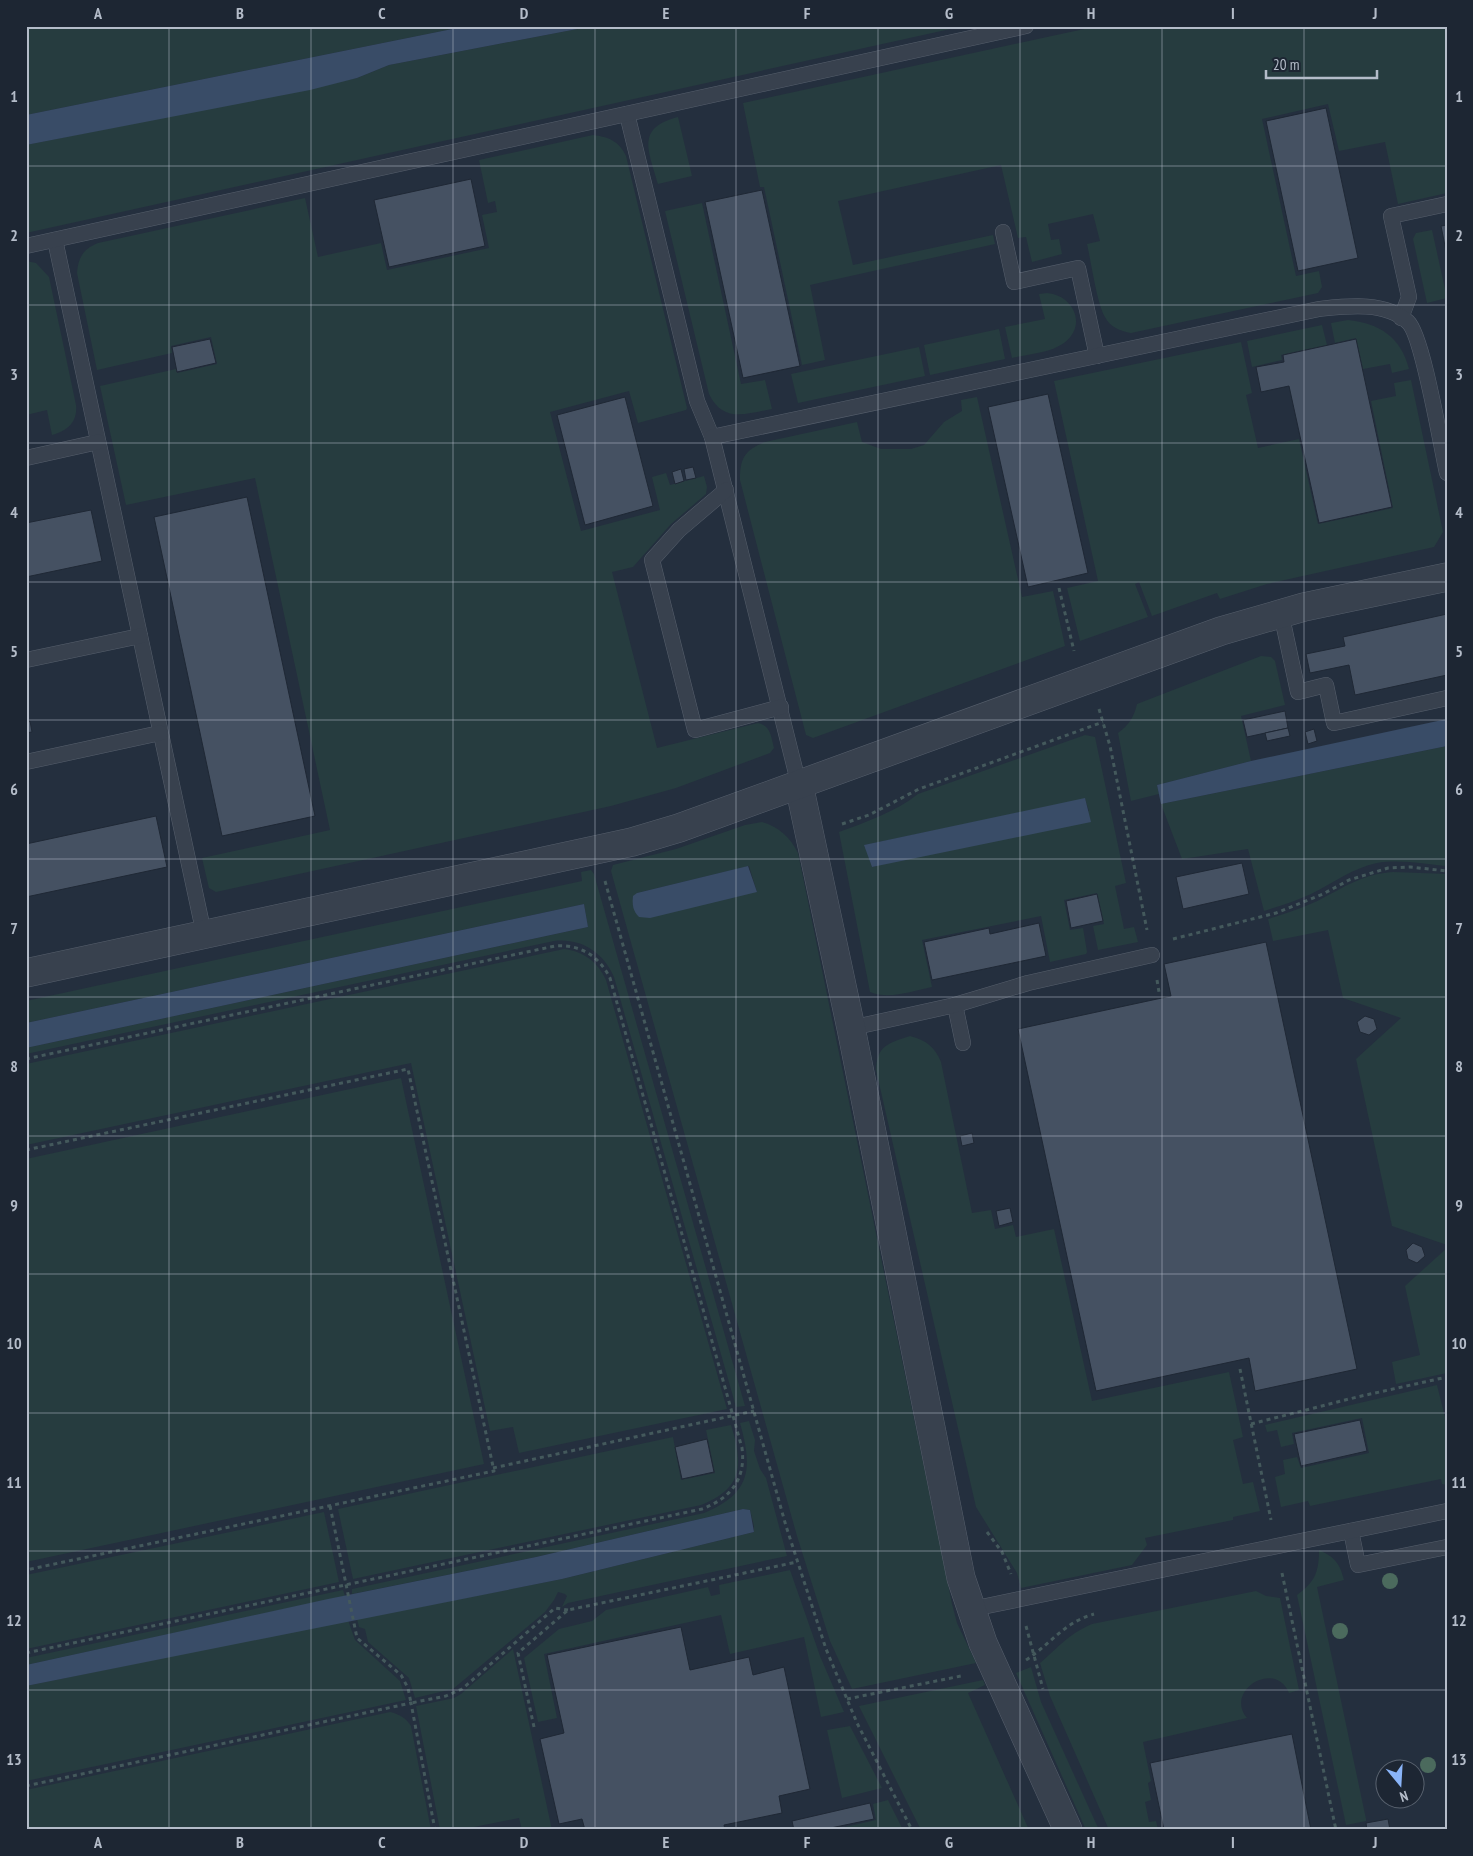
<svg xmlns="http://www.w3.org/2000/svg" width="1473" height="1856" font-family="'PT Sans Narrow',sans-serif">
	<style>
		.green { fill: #263c3f; fill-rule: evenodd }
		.water { fill: #394c67 }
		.building { fill: #455162; stroke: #1f2835 }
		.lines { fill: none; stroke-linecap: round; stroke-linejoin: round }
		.lane-casing { stroke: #565f6c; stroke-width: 16 }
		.street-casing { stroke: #565f6c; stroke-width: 29 }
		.path { stroke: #44595c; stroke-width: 3; stroke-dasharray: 4 4; stroke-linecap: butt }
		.lane { stroke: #38414e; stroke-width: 15 }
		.street { stroke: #38414e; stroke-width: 28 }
		.tree { fill: #4b6a5d }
		.grid { fill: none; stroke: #b4bcc9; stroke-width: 1; stroke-opacity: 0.55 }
		.neatline { fill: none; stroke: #b4bcc9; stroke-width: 2 }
		.grid-label { font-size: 16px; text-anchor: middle; font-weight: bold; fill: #b4bcc9 }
	</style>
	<rect width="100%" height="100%" fill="#242f3e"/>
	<g class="green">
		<polygon points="26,26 467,26 26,115"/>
		<polygon points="593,26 964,26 26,233 26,145 357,78 389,65"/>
		<path d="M1098,26h349v167l-49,11 -13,-62 -46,9 -11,-47 -66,15 34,157 23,-5 3,16 -4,6 -187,40c-11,-2 -21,-6 -26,-16 -8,-13 -14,-56 -18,-73l13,-3 -7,-27 -45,10 3,16 8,-1 3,15 -30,8 -6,-25 -8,1 -17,-73 -163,36 15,64 140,-30 2,9 -185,41 15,75 -23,5 -38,-178h-4l-17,-84z"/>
		<path d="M678,117l14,59 -34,8c-9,-33 -23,-56 20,-67z"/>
		<path d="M593,135c16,2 26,6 33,21l61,252 -1,2 -48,13 -9,-32 -79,21 31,119 79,-21 -8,-33 14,-4 4,12 34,-9 3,11 -1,7 -35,30 -38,43 -21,5 45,176 101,-25c13,3 13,14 16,25l-4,5 -94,35 -65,18 -395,86 -7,-4 -7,-30 128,-28 -75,-352 -129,27 -26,-119 76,-17 1,4 40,-9 -6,-27 -40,9 1,7 -75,17 -20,-97c1,-15 6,-24 21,-30l207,-45 13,59 63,-14 6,27 102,-22 -7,-33 15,-3 -2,-11 -7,2 -9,-43z"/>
		<path d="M702,203l39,181 24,-4 7,29c-27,5 -49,14 -63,-15l-44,-183z"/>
		<polygon points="1432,230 1447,298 1427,303 1413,239 1416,233"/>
		<path d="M26,261l10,2 13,14 27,128c2,17 -9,26 -24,30l-5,-25 -21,5z"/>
		<path d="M1047,293c26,2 41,32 17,50 -14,10 -35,11 -52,15l-7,-31 40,-8 -6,-25z"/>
		<path d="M1348,320c31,3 53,17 61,49l-17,4 -2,-9 -27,5 -7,-31 -21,5 -4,-20z"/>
		<polygon points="1322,325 1327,345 1281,355 1282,360 1252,367 1247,341"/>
		<polygon points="999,329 1005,359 930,375 924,345"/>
		<polygon points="1241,342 1252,393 1246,395 1258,448 1299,439 1318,524 1393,508 1371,401 1396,396 1394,383 1411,380 1443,532 1434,547 1267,584 1220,599 1217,593 1152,616 1139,582 1135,584 1148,617 1080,641 1067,588 1098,581 1054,381"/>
		<polygon points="919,347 925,376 798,403 791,374"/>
		<path d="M977,397l45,200 31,-6 12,55 -252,92 -7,-3 -66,-255c0,-21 4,-30 25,-38l92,-20 5,20 19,7h30l13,-4 20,-23 18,-11 -1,-11z"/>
		<path d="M1261,656l10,1 4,4 10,44 -44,11 10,45 -94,24 2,9 -28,7 -13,-68c11,-8 16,-16 19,-29z"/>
		<path d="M1085,735l10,2 31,146 -11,3 9,43 10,-2 4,15 -40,8 -5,-24 11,-2 -7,-31 -33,7 6,30 13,-2 4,24 -1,2 -36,8 -9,-46 -119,24 10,47c-20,4 -43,13 -62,5l-31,-160c27,-10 56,-20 79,-38zM1085,799l4,12 -217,56 -7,-22z"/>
		<path d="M1447,746v120c-22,-2 -48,-7 -70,-3 -24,5 -44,20 -66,31 -15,7 -31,12 -47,17l-16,-62 -66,10 -21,-55z"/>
		<path d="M762,822c17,5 28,15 36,31l154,751 5,19 19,40 -124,26 -22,-48 -33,-105 -186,-665 2,-6 63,-16 69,-24zM749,866l8,26 -120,1z"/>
		<path d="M591,870l3,4 151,532 -9,1 -122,-430c-11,-25 -33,-39 -60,-36l-528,113v-6l562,-121 -4,-23 -558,119v-22l556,-120 -1,-9z"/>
		<path d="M1393,872l54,2v371l-55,-19 -36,-167 45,-41 -58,-20 -15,-68 -55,11 -5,-22c19,-6 38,-12 55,-21 25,-13 41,-24 70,-26z"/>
		<path d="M564,949c19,2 34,13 42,31l121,429 -208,44 -6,-26 -23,4 -79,-368 -385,82v-81z"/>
		<path d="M910,1036c16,4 25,11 31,26l31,151 19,-3 4,19 18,-4 3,12 38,-8 38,172 137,-29 14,65 -10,3 10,44 10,-2 7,29 -27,6v3l-88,18 2,7 -15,20 -111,23 -4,-15 -41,-66 -100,-437c1,-25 13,-27 34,-34z"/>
		<polygon points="401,1078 484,1464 26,1562 26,1159"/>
		<polygon points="1447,1248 1447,1373 1396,1384 1392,1362 1420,1355 1405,1286"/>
		<polygon points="1437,1385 1447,1425 1447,1485 1442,1484 1441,1479 1310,1506 1308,1501 1281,1507 1275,1477 1285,1474 1283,1460 1297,1457 1301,1468 1369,1453 1362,1418 1292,1433 1294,1444 1281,1447 1277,1430 1267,1432 1265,1425"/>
		<path d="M749,1421l6,19 -1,11 6,18 6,9 21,78 -219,47 -6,4 5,-11 -2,-2 -7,-2 -4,8 -9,12 -92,77 -38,9 -6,-20 -41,-36 -3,-13 -6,-2 -2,-8 205,-40 192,-47v-6l-4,-16 -7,-1 -207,48 -184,37v-5l352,-76c47,-20 49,-44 36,-90z"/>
		<path d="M731,1425c12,39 13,63 -30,80l-348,74 -15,-70 335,-72 8,43 34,-7 -9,-43z"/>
		<polygon points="324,1512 339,1582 26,1649 26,1575"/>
		<path d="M1319,1550c16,7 21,14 25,30l-27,7 49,232v2l-20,4 -49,-230c18,-13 22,-23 22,-45z"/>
		<polygon points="790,1570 820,1656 844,1712 821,1717 804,1637 730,1654 721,1615 544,1654 557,1718 538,1722 524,1658 559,1629 592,1621 606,1610 708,1587 711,1596 720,1594 719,1585"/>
		<polygon points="343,1590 345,1596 26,1665 26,1658"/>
		<path d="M1256,1591l10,5 14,2 19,92 -10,3c-14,-34 -65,-2 -42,25l-104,24 8,39 -3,2 3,17 -6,2 4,20 7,-1 2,9h-49l-59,-134 -10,-33c20,-17 27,-28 52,-39z"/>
		<polygon points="348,1620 355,1640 400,1681 406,1700 26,1781 26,1686"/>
		<polygon points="513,1649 552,1830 522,1830 519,1818 459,1830 440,1830 416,1706 454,1698 461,1694"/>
		<polygon points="1031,1667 1041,1702 1099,1830 1086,1830 1016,1673"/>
		<polygon points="983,1680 985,1685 968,1693 1029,1830 921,1830 859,1706"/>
		<path d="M390,1712c9,2 16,6 21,14l20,104h-405v-40z"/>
		<polygon points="850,1726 882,1788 842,1798 827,1730"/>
		<polygon points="888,1800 903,1830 832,1830 876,1820 873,1804"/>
	</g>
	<g class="water">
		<polygon points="467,26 593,26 389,65 357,78 310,90 26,145 26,115"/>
		<polygon points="1447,719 1447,746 1161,804 1157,785 1251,761"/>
		<polygon points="1085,798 1091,822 872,867 864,845"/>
		<path d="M748,866l9,26 -107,26 -11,-1c-6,-6 -7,-12 -6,-21l4,-3z"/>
		<polygon points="584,904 588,927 26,1048 26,1023"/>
		<polygon points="743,1509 750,1510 754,1532 562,1579 26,1686 26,1665 328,1599 536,1557"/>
	</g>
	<g class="building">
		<polygon points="1326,108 1358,258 1298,271 1266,121"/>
		<polygon points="471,179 485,246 389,267 374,200"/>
		<polygon points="762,190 800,366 743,378 705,202"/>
		<polygon points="1447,225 1447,256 1441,226"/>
		<polygon points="210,339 216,363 177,372 172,347"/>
		<polygon points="1356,339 1392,507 1319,523 1289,386 1261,392 1256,367 1284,362 1283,355"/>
		<polygon points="1048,394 1088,573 1028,587 988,407"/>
		<polygon points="625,397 653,506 585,525 557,415"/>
		<polygon points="693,467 696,478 686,480 684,469"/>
		<polygon points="681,469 684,481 675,484 672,472"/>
		<polygon points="247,497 315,816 222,836 154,517"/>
		<polygon points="91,510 102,561 26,577 26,523"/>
		<polygon points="1447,614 1447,675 1355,695 1349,665 1310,673 1306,654 1345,646 1343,637"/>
		<polygon points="1285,711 1288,728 1247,737 1243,720"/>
		<polygon points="30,721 32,732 26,733 26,722"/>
		<polygon points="1288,728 1290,736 1267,741 1265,733"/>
		<polygon points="1314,729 1317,741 1308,744 1305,732"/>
		<polygon points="156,816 167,867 26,897 26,844"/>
		<polygon points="1242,863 1249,894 1183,909 1176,877"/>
		<polygon points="1097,894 1103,921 1071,928 1066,901"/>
		<polygon points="1039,923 1046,956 932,980 924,942 989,928 990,934"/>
		<polygon points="1266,942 1357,1369 1255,1391 1249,1358 1096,1391 1018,1029 1171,996 1164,964"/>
		<polygon points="1365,1016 1374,1019 1377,1029 1369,1035 1360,1032 1357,1022"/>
		<polygon points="972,1133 974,1143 962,1146 960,1136"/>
		<polygon points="1010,1208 1013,1222 999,1226 996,1211"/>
		<polygon points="1413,1243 1422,1247 1425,1256 1417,1263 1408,1259 1406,1250"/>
		<polygon points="1360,1420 1367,1451 1301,1466 1294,1434"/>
		<polygon points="707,1439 714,1472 682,1479 675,1447"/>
		<polygon points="681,1627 690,1670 749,1657 753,1675 784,1667 810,1789 779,1796 782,1813 724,1825 725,1830 585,1830 582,1819 559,1824 540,1739 564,1733 547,1655"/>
		<polygon points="1292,1734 1311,1830 1164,1830 1150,1763"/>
		<polygon points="870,1803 874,1819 821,1830 794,1830 792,1821"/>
		<polygon points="1388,1819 1390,1830 1367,1830 1366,1823"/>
	</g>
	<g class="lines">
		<defs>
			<g id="lane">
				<polyline points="627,114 697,401 712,437 799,785"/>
				<polyline points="1003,232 1014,282 1078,268 1097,356"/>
				<polyline points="55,240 204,934"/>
				<polyline points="26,246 1026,26"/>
				<polyline points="1401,318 1409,297 1391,216 1447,204"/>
				<path d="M712,437l607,-128c28,-3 66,-8 89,13 15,14 33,125 39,151"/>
				<polyline points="26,458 98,442"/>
				<polyline points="726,490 679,530 652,560 695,730 781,707"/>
				<polyline points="1281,613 1298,692 1326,685 1334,723 1447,698"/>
				<polyline points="26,660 140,636"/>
				<polyline points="26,762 160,733"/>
				<polyline points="955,1005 963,1043"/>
				<polyline points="851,1028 955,1005 1028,983 1152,955"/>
				<polyline points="1351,1531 1358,1565 1447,1547"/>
				<polyline points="972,1609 1447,1511"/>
			</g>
			<g id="street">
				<polyline points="799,785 851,1028 961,1578 983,1643 1068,1830"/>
				<polyline points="26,973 632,842 679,828 1221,631 1304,607 1447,577"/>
			</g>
		</defs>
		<use href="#lane" class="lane-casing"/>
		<use href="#street" class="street-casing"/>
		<g class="path">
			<polyline points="1059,588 1074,651"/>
			<polyline points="1099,709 1110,746 1147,930"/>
			<polyline points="842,824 869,815 919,789 1103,722"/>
			<polyline points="605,881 786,1526 826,1649 857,1723 912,1830"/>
			<polyline points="1173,939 1276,913 1323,894 1349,880 1388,868 1410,867 1447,871"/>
			<polyline points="1157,980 1159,992"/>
			<path d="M26,1059l529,-113c25,-2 44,10 55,32l132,470c4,31 -11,50 -40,61l-676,144"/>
			<polyline points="26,1150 408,1069 494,1471 26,1570"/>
			<polyline points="1240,1369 1271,1520"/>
			<polyline points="1251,1424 1357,1397 1447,1377"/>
			<polyline points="493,1468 754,1411"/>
			<polyline points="330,1506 357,1638 401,1675 408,1688 411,1703 446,1696 462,1689 555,1608 568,1610"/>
			<polyline points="987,1532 1002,1552 1011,1574"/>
			<polyline points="1282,1573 1336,1830"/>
			<polyline points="1026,1626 1043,1689"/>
			<path d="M1026,1660c26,-17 37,-37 68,-46"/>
			<polyline points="847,1699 961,1676"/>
			<polyline points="534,1727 518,1653 568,1610 797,1562"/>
			<polyline points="26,1786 411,1703 435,1830"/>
		</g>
		<use href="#lane" class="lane"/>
		<use href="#street" class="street"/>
	</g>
	<g class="tree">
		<circle cx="1390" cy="1581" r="8"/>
		<circle cx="1340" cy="1631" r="8"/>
		<circle cx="1428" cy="1765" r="8"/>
	</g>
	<path class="grid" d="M169,26v1804M311,26v1804M453,26v1804M595,26v1804M736,26v1804M878,26v1804M1020,26v1804M1162,26v1804M1304,26v1804M26,166h1421M26,305h1421M26,443h1421M26,582h1421M26,720h1421M26,859h1421M26,997h1421M26,1136h1421M26,1274h1421M26,1413h1421M26,1551h1421M26,1690h1421"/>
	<rect width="1473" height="1856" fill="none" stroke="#1d2633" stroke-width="55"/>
	<g transform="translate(1400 1784) rotate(162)"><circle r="24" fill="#1d2633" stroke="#59626f"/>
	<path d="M0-4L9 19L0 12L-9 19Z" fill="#8ab4f8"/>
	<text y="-8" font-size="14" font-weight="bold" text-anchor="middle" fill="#b4bcc9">N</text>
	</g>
	<path d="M1266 70v8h111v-8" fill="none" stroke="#b4bcc9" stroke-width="2.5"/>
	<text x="1273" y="70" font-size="15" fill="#b4bcc9" stroke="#1d2633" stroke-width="4" paint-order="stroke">20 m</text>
	<rect x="28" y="28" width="1418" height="1800" class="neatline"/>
	<g class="grid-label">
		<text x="98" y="19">A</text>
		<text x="240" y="19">B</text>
		<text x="382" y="19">C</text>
		<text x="524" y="19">D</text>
		<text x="666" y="19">E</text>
		<text x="807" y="19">F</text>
		<text x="949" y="19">G</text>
		<text x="1091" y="19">H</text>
		<text x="1233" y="19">I</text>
		<text x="1375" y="19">J</text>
		<text x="14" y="102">1</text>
		<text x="1459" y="102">1</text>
		<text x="14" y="241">2</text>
		<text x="1459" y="241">2</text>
		<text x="14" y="380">3</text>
		<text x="1459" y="380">3</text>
		<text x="14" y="518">4</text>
		<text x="1459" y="518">4</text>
		<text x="14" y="657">5</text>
		<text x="1459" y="657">5</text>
		<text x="14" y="795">6</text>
		<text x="1459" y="795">6</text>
		<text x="14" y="934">7</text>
		<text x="1459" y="934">7</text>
		<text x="14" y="1072">8</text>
		<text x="1459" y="1072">8</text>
		<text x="14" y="1211">9</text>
		<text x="1459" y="1211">9</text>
		<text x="14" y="1349">10</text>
		<text x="1459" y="1349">10</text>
		<text x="14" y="1488">11</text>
		<text x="1459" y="1488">11</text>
		<text x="14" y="1626">12</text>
		<text x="1459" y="1626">12</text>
		<text x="14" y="1765">13</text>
		<text x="1459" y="1765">13</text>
		<text x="98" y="1848">A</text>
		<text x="240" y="1848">B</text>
		<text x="382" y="1848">C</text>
		<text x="524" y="1848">D</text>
		<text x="666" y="1848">E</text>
		<text x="807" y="1848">F</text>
		<text x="949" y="1848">G</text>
		<text x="1091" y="1848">H</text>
		<text x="1233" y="1848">I</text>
		<text x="1375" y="1848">J</text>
	</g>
</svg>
